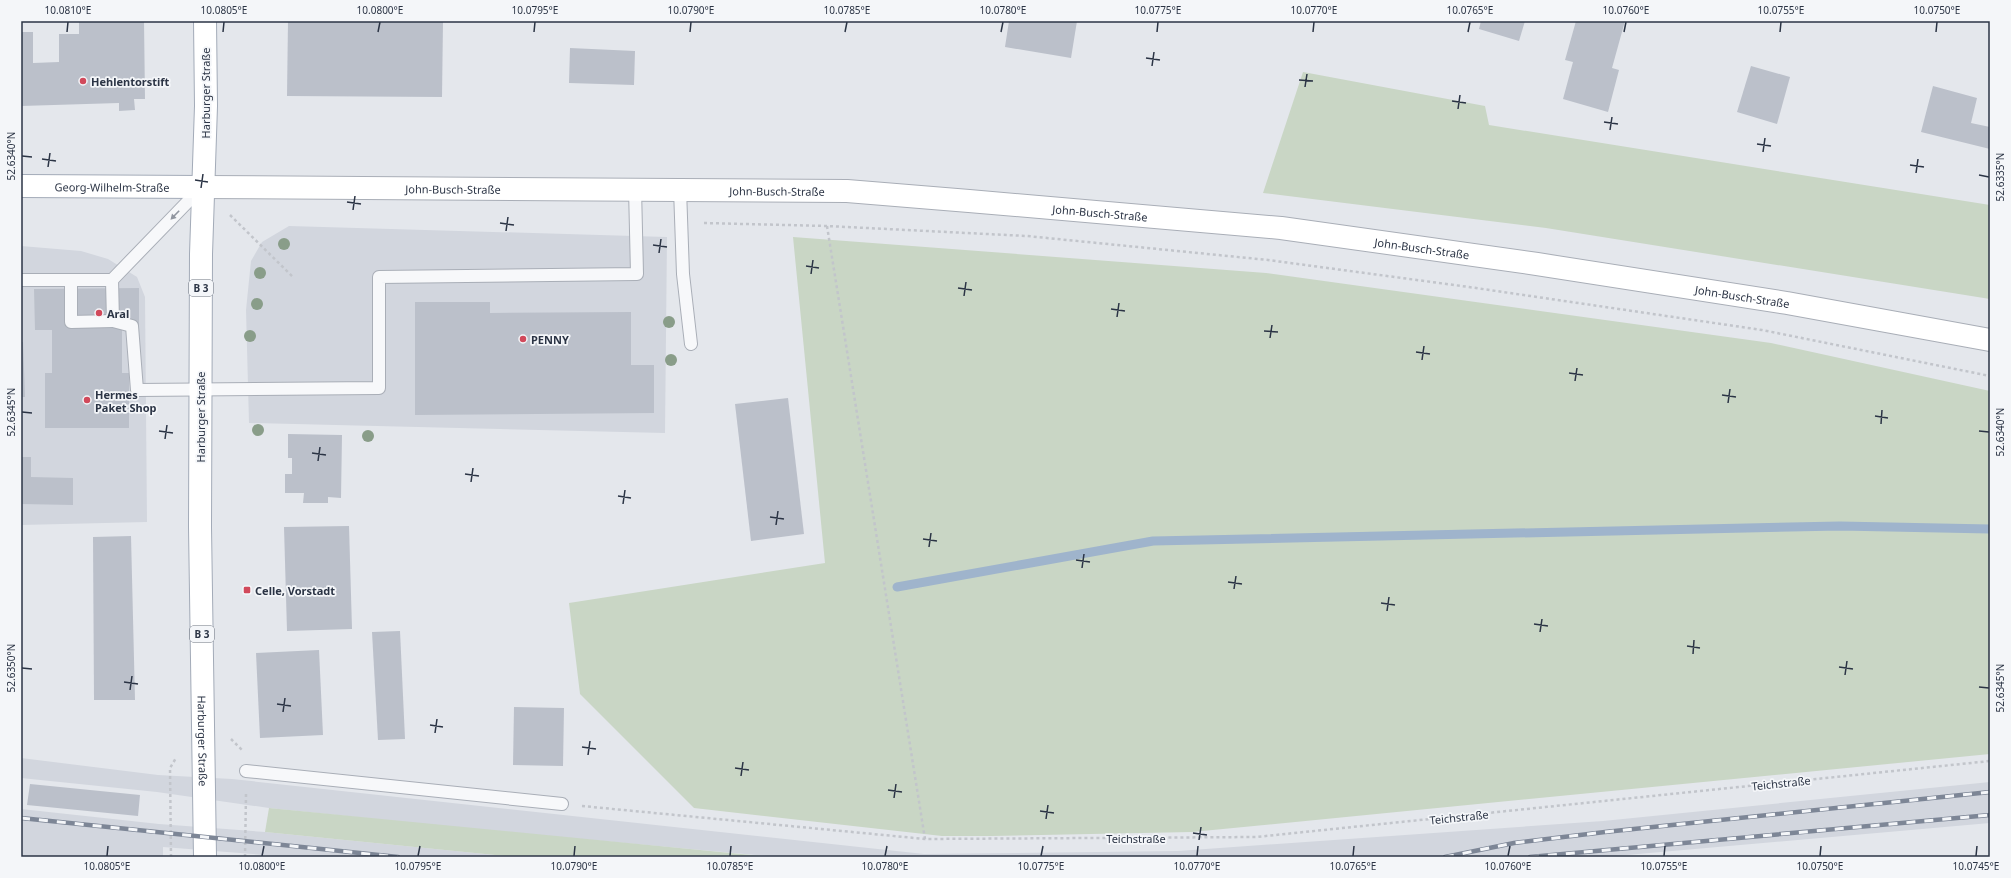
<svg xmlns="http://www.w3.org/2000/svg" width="2011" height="878" font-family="'Noto Sans',sans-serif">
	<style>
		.built { fill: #d2d6de }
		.green { fill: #c9d6c5 }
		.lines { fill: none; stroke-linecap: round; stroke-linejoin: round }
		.stream { stroke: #9fb4cc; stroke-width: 9 }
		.building { fill: #bbc0ca }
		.service-casing { stroke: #a9aeb7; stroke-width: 14 }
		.secondary-casing { stroke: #a9aeb7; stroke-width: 24 }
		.primary-casing { stroke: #a3abb8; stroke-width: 24 }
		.path { stroke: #c2c5cb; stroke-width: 2.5; stroke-dasharray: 3 3; stroke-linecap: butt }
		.service { stroke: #f7f8fa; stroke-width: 12 }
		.secondary { stroke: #fff; stroke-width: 22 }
		.primary { stroke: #fff; stroke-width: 22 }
		.rail-casing { stroke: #7d8696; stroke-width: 4.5 }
		.rail { stroke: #f4f6f9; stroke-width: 3; stroke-dasharray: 9; stroke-linecap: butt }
		.tree { fill: #899d89 }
		.oneway { fill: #9196a0 }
		.ticks { fill: none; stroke: #2b3445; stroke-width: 1.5 }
		.poi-dot { fill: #d1495b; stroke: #f4f6f9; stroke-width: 1.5 }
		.labels { text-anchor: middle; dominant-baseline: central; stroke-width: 3.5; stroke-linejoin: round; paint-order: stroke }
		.shield { fill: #f4f6f9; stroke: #676e7b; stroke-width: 1 }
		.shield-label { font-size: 10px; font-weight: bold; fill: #2b3445 }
		.poi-label { font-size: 11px; font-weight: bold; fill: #2b3445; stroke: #f4f6f9; text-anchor: start }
		.street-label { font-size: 11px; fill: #2b3445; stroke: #f4f6f9 }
		.neatline { fill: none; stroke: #2b3445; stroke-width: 1.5 }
		.ticks-label { font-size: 10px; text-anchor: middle; fill: #2b3445 }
	</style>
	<rect width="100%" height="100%" fill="#e4e7ec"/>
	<g class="built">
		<polygon points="289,226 667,237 665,433 249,423 246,310 251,261 262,242"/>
		<polygon points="21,246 81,251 108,259 137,277 145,297 147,522 21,525"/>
		<polygon points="21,758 158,775 232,779 924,854 1178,851 1603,821 1990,782 1990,823 1604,857 777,857 463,828 269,808 157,792 21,778"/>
		<polygon points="21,809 159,824 265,832 514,857 290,857 163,847 163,857 21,857"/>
	</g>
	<g class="green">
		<polygon points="1303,72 1485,106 1489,125 1990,205 1990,299 1546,228 1263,193"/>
		<polygon points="793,237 1266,273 1771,343 1990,391 1990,754 1192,832 991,836 942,836 694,808 580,694 569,603 825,563"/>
		<polygon points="269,808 771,857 514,857 265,832"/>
	</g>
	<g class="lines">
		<polyline class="stream" points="897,587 1153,541 1840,526 1990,529"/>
	</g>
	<g class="building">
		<polygon points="79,21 144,21 145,99 134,99 135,110 119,111 119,103 21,106 21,32 33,32 33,63 59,62 59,34 79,34"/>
		<polygon points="288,21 443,21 442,97 287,96"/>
		<polygon points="1009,21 1077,21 1071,58 1005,47"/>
		<polygon points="1481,21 1525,21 1519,41 1479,29"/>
		<polygon points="1576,21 1625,21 1612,68 1619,70 1608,112 1563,99 1573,62 1565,60"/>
		<polygon points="570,48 635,51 634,85 569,83"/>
		<polygon points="1751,66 1790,77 1777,124 1737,112"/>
		<polygon points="1933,86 1977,98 1971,123 1990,127 1990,149 1921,132"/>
		<polygon points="139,288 139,330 122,330 122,373 129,373 129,428 45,428 45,373 52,373 52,330 35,330 34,289"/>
		<polygon points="415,302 490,302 490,313 631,312 631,365 654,365 654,413 415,415"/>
		<polygon points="21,342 23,342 25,397 21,397"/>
		<polygon points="788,398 804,534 751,541 735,404"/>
		<polygon points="288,434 342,435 341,498 328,497 328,503 303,503 304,493 285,493 285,474 292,474 292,458 288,458"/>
		<polygon points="21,457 31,457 31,477 73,478 73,505 21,504"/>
		<polygon points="349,526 352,629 287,631 284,527"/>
		<polygon points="131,536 135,700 94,700 93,537"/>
		<polygon points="400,631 405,739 378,740 372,632"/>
		<polygon points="319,650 323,735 260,738 256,653"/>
		<polygon points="514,707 564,708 563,766 513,765"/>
		<polygon points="30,784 140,795 138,816 27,805"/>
	</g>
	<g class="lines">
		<defs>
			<g id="service">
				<polyline points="680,189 683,274 691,344"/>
				<polyline points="21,280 112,280 113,321 132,326 137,390 379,388 379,277 637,274 635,188"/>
				<polyline points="112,280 202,187"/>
				<polyline points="71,281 71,322 113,321"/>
				<polyline points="246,771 562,804"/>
			</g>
			<g id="secondary">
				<path id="s1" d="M202,187l645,4 122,10 312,27 256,36 250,39 203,37"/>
			</g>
			<g id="primary">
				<path id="s2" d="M205,21l1,85 -5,148 -1,273 5,330"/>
				<path id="s3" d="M21,186l181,1"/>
			</g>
		</defs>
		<use href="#service" class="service-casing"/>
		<use href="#secondary" class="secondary-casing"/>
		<use href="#primary" class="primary-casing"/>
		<g class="path">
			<polyline points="230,215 294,278"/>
			<polyline points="704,223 827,226 1027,236 1268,260 1469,287 1762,330 1990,376"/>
			<polyline points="827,226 925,839"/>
			<polyline points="231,739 242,750"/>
			<polyline points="582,806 925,839 1256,837 1990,761"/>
			<polyline points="171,857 170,768 176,758"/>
			<polyline points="245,857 246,794"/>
		</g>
		<use href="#service" class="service"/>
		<use href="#secondary" class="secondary"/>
		<use href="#primary" class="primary"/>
		<defs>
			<g id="rail">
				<polyline points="21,818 398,857"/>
				<polyline points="1445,857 1514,843 1605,832 1990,792"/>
				<polyline points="1530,857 1990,815"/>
			</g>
		</defs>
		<use href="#rail" class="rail-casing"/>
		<use href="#rail" class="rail"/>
	</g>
	<g class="tree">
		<circle cx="284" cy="244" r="6"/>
		<circle cx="260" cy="273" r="6"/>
		<circle cx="257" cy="304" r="6"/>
		<circle cx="669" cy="322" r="6"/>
		<circle cx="250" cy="336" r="6"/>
		<circle cx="671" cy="360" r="6"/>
		<circle cx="258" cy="430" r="6"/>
		<circle cx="368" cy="436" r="6"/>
	</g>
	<defs><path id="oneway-solid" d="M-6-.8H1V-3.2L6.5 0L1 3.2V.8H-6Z"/></defs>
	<use class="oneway" href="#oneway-solid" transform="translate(175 215) rotate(134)"/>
	<path class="ticks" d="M67,32l1,-10M223,32l1,-10M378,32l2,-10M534,32l1,-10M690,32l1,-10M845,32l2,-10M1001,32l2,-10M1157,32l1,-10M1313,32l1,-10M1468,32l2,-10M1624,32l2,-10M1780,32l1,-10M1936,32l1,-10M1146,58l14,2M1152,66l2,-14M1299,80l14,1M1305,87l2,-13M1452,101l14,2M1458,109l2,-14M1604,122l14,2M1610,130l2,-13M1757,144l14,2M1763,152l2,-14M22,156l10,1M42,159l14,2M1910,165l14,2M48,167l2,-14M1916,173l2,-14M1979,175l10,2M195,180l13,2M201,188l2,-14M347,202l14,2M353,210l2,-14M500,223l14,2M506,231l2,-14M653,245l14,2M659,253l2,-14M806,266l13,2M811,274l2,-14M958,288l14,2M964,296l2,-14M1111,309l14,2M1117,317l2,-14M1264,331l14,1M1270,338l2,-13M1416,352l14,2M1422,360l2,-14M1569,373l14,2M1575,381l2,-13M1722,395l14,2M1728,403l2,-14M22,412l10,1M1875,416l13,2M1881,424l1,-14M159,431l14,2M1979,431l10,1M165,439l2,-14M312,453l14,2M318,461l2,-14M465,474l14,2M471,482l2,-14M618,496l13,2M623,504l2,-14M770,517l14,2M776,525l2,-14M923,539l14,2M929,547l2,-14M1076,560l14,2M1082,568l2,-14M1228,582l14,2M1234,589l2,-13M1381,603l14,2M1387,611l2,-14M1534,624l14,2M1540,632l2,-13M1687,646l13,2M1693,654l1,-14M1839,667l14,2M22,668l10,1M1845,675l2,-14M124,682l14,2M1979,687l10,1M130,690l2,-14M277,704l14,2M283,712l2,-14M430,725l13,2M435,733l2,-14M582,747l14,2M588,755l2,-14M735,768l14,2M741,776l2,-14M888,790l14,2M894,798l2,-14M1040,811l14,2M1046,819l2,-14M1193,833l14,2M1199,840l2,-13M107,856l1,-10M262,856l2,-10M418,856l2,-10M574,856l1,-10M730,856l1,-10M885,856l2,-10M1041,856l2,-10M1197,856l1,-10M1353,856l1,-10M1508,856l2,-10M1664,856l1,-10M1820,856l1,-10M1976,856l1,-10"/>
	<g class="poi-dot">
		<circle cx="83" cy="81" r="4"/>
		<circle cx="99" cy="313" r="4"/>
		<circle cx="523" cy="339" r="4"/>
		<circle cx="87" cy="400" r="4"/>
		<rect x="243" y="586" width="8" height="8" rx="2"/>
	</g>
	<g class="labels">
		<g class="shield">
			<rect x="189" y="280" width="24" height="16" rx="3"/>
			<rect x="190" y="626" width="24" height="16" rx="3"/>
		</g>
		<g class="shield-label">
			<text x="201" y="288">B 3</text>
			<text x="202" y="634">B 3</text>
		</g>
		<g class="poi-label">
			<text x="91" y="81">Hehlentorstift</text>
			<text x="107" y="313">Aral</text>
			<text x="531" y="339">PENNY</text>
			<text x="95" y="394">Hermes<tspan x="95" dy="13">Paket Shop</tspan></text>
			<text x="255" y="590">Celle, Vorstadt</text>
		</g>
		<g class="street-label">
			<text transform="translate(205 93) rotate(-90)">Harburger Straße</text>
			<text stroke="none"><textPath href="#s3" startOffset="91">Georg-Wilhelm-Straße</textPath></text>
			<text stroke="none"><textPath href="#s1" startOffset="251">John-Busch-Straße</textPath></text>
			<text stroke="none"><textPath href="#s1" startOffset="575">John-Busch-Straße</textPath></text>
			<text stroke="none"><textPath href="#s1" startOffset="899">John-Busch-Straße</textPath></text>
			<text stroke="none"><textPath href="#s1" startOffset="1223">John-Busch-Straße</textPath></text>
			<text stroke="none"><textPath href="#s1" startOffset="1547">John-Busch-Straße</textPath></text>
			<text transform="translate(200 417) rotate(-90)">Harburger Straße</text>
			<text stroke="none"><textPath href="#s2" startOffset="720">Harburger Straße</textPath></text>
			<text transform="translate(1781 783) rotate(-6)">Teichstraße</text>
			<text transform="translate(1459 817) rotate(-6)">Teichstraße</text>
			<text x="1136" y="838">Teichstraße</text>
		</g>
	</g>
	<rect width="2011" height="878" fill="none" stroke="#f4f6f9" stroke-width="44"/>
	<rect x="22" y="22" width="1967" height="834" class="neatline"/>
	<g class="ticks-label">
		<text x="68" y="14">10.0810°E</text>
		<text x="224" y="14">10.0805°E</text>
		<text x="380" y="14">10.0800°E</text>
		<text x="535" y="14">10.0795°E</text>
		<text x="691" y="14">10.0790°E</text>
		<text x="847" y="14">10.0785°E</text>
		<text x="1003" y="14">10.0780°E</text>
		<text x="1158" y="14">10.0775°E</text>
		<text x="1314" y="14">10.0770°E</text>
		<text x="1470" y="14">10.0765°E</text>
		<text x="1626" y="14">10.0760°E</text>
		<text x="1781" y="14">10.0755°E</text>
		<text x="1937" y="14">10.0750°E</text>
		<text transform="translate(11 156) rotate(-90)" y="4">52.6340°N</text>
		<text transform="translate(2000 177) rotate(-90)" y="4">52.6335°N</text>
		<text transform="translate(11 412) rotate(-90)" y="4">52.6345°N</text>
		<text transform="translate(2000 432) rotate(-90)" y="4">52.6340°N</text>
		<text transform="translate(11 668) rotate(-90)" y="4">52.6350°N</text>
		<text transform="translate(2000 688) rotate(-90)" y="4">52.6345°N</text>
		<text x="107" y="870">10.0805°E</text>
		<text x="262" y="870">10.0800°E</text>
		<text x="418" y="870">10.0795°E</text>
		<text x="574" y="870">10.0790°E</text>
		<text x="730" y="870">10.0785°E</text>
		<text x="885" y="870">10.0780°E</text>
		<text x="1041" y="870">10.0775°E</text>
		<text x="1197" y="870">10.0770°E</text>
		<text x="1353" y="870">10.0765°E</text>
		<text x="1508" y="870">10.0760°E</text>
		<text x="1664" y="870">10.0755°E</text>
		<text x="1820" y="870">10.0750°E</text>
		<text x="1976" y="870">10.0745°E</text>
	</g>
</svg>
